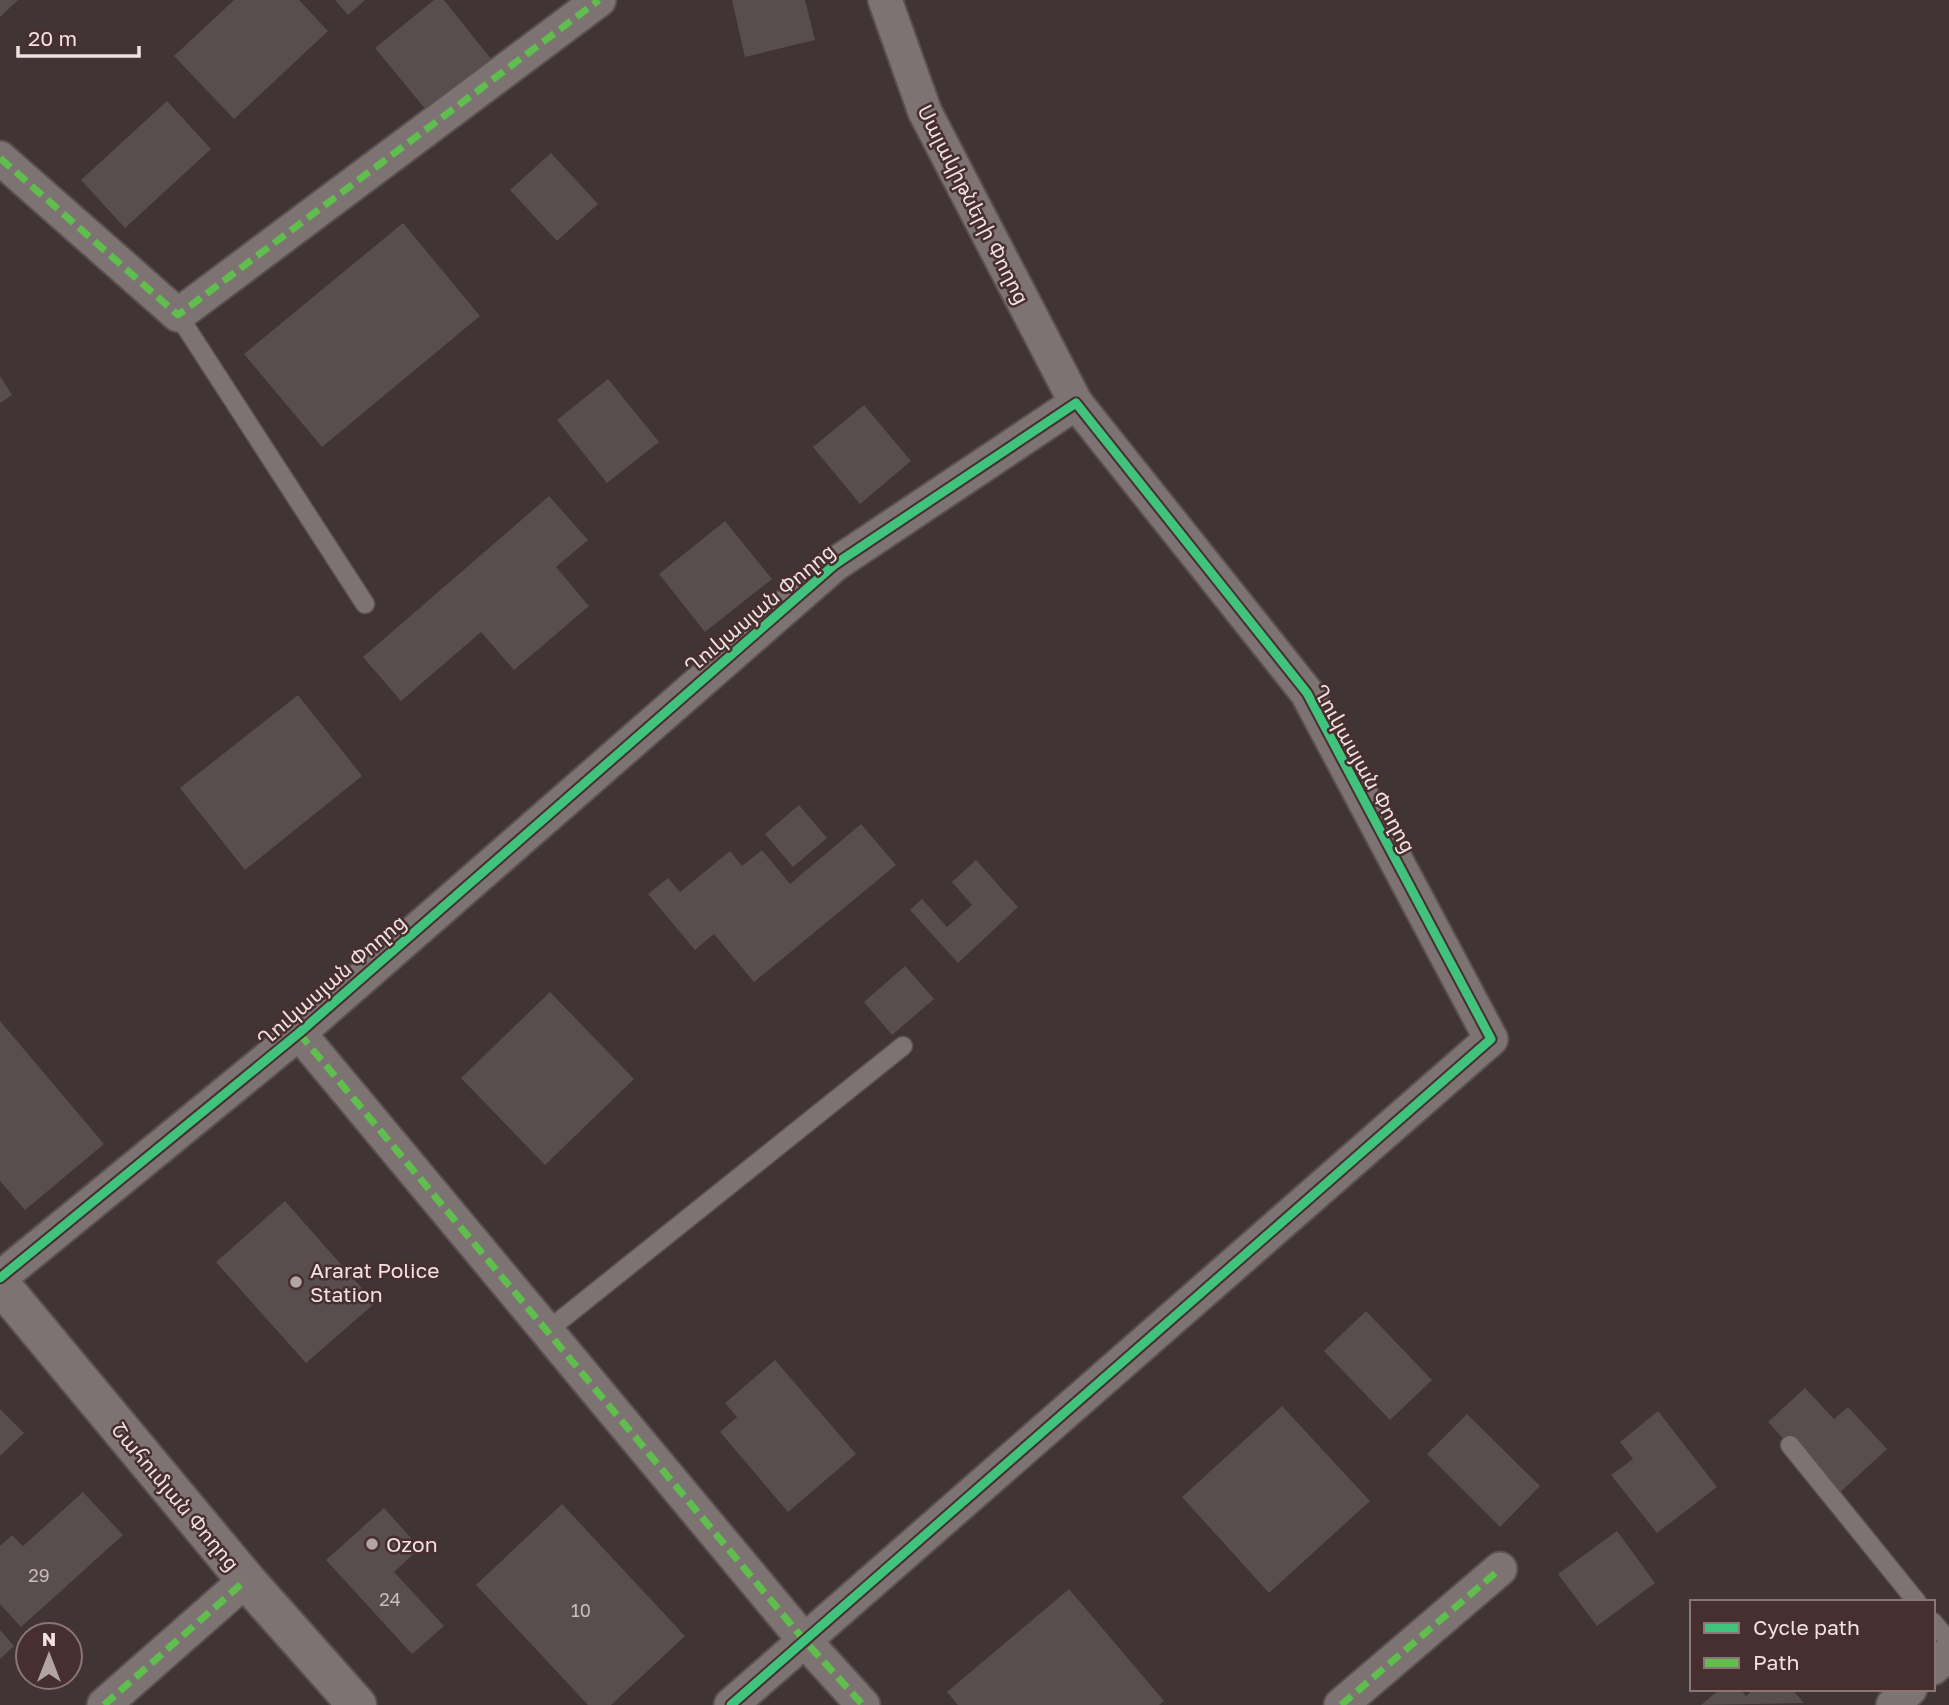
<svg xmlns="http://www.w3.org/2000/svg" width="1949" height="1705" font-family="'Golos Text','Noto Sans Armenian',sans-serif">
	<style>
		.building { fill: #584e4e }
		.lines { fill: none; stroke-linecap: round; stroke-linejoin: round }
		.service-casing { stroke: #5b5050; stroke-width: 21 }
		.minor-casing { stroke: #5b5050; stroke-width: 37 }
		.tertiary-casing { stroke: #5b5050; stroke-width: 42 }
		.service { stroke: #7d7372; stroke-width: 18 }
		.minor { stroke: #7d7372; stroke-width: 33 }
		.tertiary { stroke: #7d7372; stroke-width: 38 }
		.quiet { stroke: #5fbe4e; stroke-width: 7; stroke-dasharray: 14 7; stroke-linecap: butt }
		.cycleway-casing { stroke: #462f2e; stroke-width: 13 }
		.cycleway { stroke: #40c37c; stroke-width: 9 }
		.poi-dot { fill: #b3a4a4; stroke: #462f2e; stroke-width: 2.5 }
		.labels { text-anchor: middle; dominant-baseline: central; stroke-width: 5; stroke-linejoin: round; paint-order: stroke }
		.number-label { font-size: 18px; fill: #cbbcbc }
		.street-label { font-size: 21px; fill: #f1e1e0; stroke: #462f2e }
		.poi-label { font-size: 21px; fill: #f1e1e0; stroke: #462f2e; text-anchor: start }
	</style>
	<rect width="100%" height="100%" fill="#403434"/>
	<g class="building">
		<polygon points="0,0 18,0 0,17"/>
		<polygon points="234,0 299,0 328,31 234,119 174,56"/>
		<polygon points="335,0 365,0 348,15"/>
		<polygon points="434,0 444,0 491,59 427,111 375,48"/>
		<polygon points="732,0 805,0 815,40 745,57"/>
		<polygon points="167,101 211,149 125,228 81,180"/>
		<polygon points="551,153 598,204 557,241 510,190"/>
		<polygon points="403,223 480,316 322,447 244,354"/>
		<polygon points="0,376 12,395 0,403"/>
		<polygon points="608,379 659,442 607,483 557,420"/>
		<polygon points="864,405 911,461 860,504 813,447"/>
		<polygon points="549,496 588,540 556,567 589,606 514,670 481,632 401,701 363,657"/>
		<polygon points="725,521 772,579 705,632 659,574"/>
		<polygon points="298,695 362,776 245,870 180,788"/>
		<polygon points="799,805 827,838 793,867 765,834"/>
		<polygon points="861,824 896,865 754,982 714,934 695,950 648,894 668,878 680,892 730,851 742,866 762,850 790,884"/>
		<polygon points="976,860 1018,907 958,963 910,910 922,899 947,927 972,905 952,882"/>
		<polygon points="905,966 934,999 892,1035 864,1002"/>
		<polygon points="550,992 634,1079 545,1165 461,1078"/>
		<polygon points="0,1021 104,1144 25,1210 0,1181"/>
		<polygon points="285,1201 375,1303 306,1363 216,1262"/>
		<polygon points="1366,1311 1432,1380 1390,1420 1324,1351"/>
		<polygon points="775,1360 856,1454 788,1512 720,1432 737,1417 725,1403"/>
		<polygon points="1805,1388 1834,1419 1848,1407 1887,1449 1836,1496 1768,1422"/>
		<polygon points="1282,1406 1370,1501 1269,1593 1182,1497"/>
		<polygon points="0,1409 24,1433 0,1456"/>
		<polygon points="1658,1411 1717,1487 1657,1533 1611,1475 1633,1459 1620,1442"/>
		<polygon points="1467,1414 1540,1486 1500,1527 1427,1454"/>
		<polygon points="83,1492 123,1535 21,1627 0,1604 0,1546 12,1535 23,1546"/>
		<polygon points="562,1504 685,1636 611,1705 588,1705 476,1585"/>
		<polygon points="384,1508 420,1548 394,1572 444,1626 412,1654 326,1560"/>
		<polygon points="1617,1531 1655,1583 1597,1626 1558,1574"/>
		<polygon points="1069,1589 1164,1701 1159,1705 958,1705 947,1692"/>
		<polygon points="0,1630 14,1646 0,1659"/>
		<polygon points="1720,1689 1740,1689 1746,1696 1754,1689 1792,1689 1804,1703 1701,1705"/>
	</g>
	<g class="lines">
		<defs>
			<g id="service">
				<polyline points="178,315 365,604"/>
				<polyline points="547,1331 903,1046"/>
				<polyline points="1790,1445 1917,1602"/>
				<polyline points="1933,1622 1949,1641"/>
			</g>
			<g id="minor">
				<polyline points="885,0 925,112 1076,403"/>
				<polyline points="0,158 178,315 599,0"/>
				<polyline points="299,1033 804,1640 863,1705"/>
				<polyline points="0,1278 299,1033 834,565 1076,403 1307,693 1491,1039 731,1705"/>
				<polyline points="1933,1668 1949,1653"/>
				<polyline points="104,1705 246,1580"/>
				<polyline points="1341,1705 1500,1569"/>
				<polyline points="1893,1705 1910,1689"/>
			</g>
			<polyline id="tertiary" points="0,1284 246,1580 357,1705"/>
		</defs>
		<use href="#service" class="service-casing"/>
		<use href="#minor" class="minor-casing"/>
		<use href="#tertiary" class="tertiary-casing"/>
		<use href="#service" class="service"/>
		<use href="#minor" class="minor"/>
		<use href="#tertiary" class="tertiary"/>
		<g class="quiet">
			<polyline points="0,158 178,315 599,0"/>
			<polyline points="299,1033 804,1640 863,1705"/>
			<polyline points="104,1705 246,1580"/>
			<polyline points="1341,1705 1500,1569"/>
		</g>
		<defs>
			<polyline id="cycleway" points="0,1278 299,1033 834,565 1076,403 1307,693 1491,1039 731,1705"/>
		</defs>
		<use href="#cycleway" class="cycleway-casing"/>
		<use href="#cycleway" class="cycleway"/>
	</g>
	<g class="poi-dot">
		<circle cx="296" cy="1282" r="7"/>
		<circle cx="372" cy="1544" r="7"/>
	</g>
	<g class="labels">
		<g class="number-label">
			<text x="39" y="1575">29</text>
			<text x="390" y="1599">24</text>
			<text x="581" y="1610">10</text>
		</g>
		<g class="street-label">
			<text transform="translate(974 204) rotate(63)">Սալակիթների Փողոց</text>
			<text transform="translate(759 608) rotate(-40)">Ղուկասյան Փողոց</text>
			<text transform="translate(1365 768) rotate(61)">Ղուկասյան Փողոց</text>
			<text transform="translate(331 980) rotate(-41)">Ղուկասյան Փողոց</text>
			<text transform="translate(176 1496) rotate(50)">Շահումյան Փողոց</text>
		</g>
		<g class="poi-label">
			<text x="310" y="1270">Ararat Police<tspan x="310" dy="24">Station</tspan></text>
			<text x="386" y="1544">Ozon</text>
		</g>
	</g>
	<rect x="1690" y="1600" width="245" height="91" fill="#462f2e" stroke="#8a7675" stroke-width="2"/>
	<rect x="1704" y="1623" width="35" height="10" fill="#40c37c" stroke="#8a7675" stroke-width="2"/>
	<text x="1753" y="1635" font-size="21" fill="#f1e1e0">Cycle path</text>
	<rect x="1704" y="1658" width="35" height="10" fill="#5fbe4e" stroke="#8a7675" stroke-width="2"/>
	<text x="1753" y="1670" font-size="21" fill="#f1e1e0">Path</text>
	<g transform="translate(49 1656)"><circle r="33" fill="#462f2e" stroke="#8a7675" stroke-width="2"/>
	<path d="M0-5L12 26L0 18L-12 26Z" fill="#b3a4a4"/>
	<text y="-10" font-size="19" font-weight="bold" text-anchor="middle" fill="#f1e1e0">N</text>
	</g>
	<path d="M18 46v10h121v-10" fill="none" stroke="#f1e1e0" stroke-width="3.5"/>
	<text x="28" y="46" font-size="21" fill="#f1e1e0" stroke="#462f2e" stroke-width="5" paint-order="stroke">20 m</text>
</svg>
